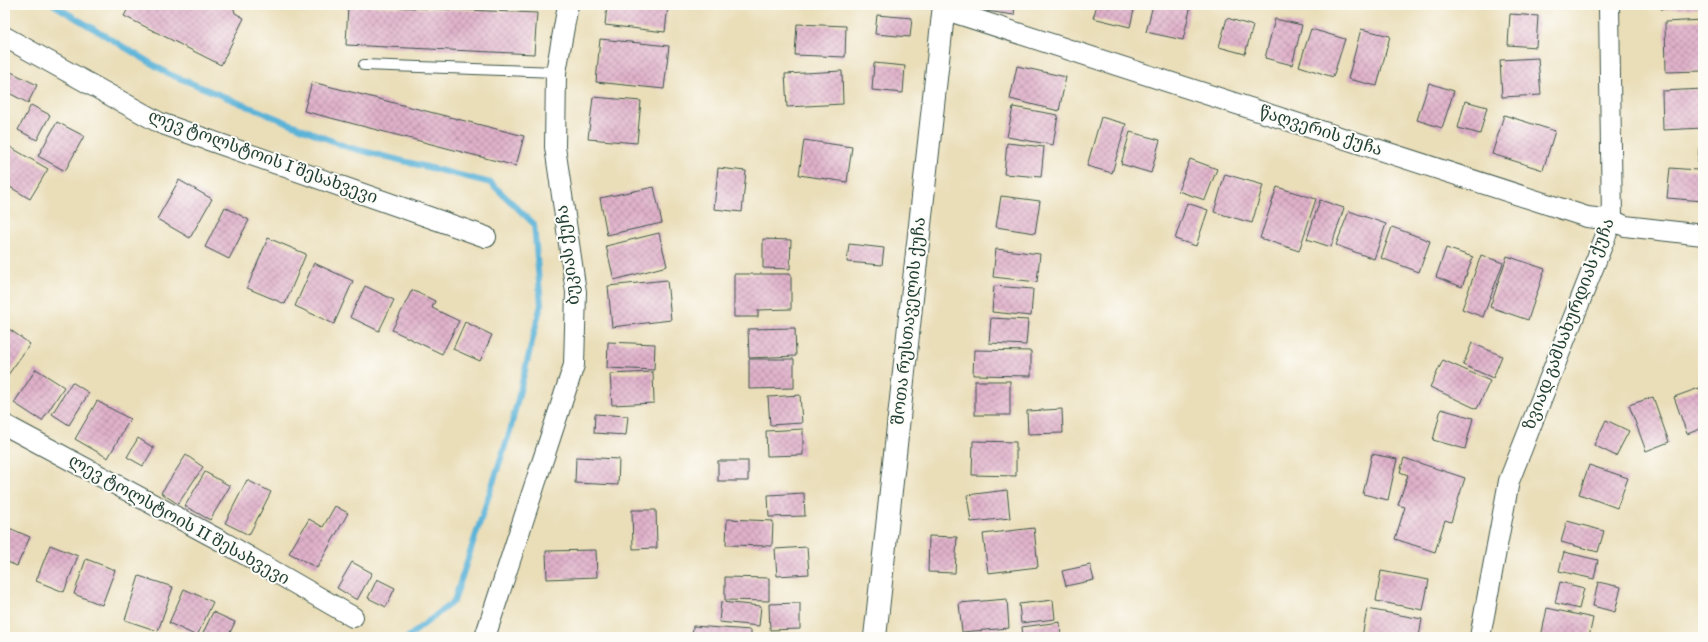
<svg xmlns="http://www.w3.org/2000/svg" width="1708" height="642" font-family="'IM FELL DW Pica','Noto Serif Georgian',serif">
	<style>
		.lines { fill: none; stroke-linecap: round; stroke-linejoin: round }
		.stream { stroke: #5bb3d8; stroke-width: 6 }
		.building { fill: url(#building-cross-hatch) }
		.service-casing { stroke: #3d5548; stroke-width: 12 }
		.minor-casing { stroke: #3d5548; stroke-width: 22 }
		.secondary-casing { stroke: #3d5548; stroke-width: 24 }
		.service { stroke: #fff; stroke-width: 10 }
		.minor { stroke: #fff; stroke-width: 20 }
		.secondary { stroke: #fff; stroke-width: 22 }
		.labels { text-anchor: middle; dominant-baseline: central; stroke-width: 4; stroke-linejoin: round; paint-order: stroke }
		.street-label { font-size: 17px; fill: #1f3d34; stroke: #fdfcf7 }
	</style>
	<defs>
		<pattern id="building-cross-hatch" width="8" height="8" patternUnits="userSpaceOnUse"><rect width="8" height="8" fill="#e0b1ca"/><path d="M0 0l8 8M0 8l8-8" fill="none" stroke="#b591a5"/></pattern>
	</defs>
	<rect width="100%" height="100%" fill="#fdfcf7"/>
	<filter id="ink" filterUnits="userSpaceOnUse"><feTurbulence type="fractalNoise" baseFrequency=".025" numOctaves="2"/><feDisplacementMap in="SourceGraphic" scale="8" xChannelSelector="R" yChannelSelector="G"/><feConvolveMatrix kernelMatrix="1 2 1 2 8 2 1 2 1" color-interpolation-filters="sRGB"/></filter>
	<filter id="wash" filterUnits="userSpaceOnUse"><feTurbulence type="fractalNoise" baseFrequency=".012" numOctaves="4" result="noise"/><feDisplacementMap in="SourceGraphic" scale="16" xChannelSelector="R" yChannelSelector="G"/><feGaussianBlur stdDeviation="0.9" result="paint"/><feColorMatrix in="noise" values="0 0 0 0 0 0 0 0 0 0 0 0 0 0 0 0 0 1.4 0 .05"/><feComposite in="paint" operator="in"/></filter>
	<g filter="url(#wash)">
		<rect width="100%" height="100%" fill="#eadeb9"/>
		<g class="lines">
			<polyline class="stream" points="54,5 169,74 347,147 491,183 534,224 541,305 510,431 454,601 408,637"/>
		</g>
		<g id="blocks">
			<g class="building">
				<polygon points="130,5 233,5 235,13 244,18 221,65 124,16"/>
				<polygon points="348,5 537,13 534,54 346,45"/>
				<polygon points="607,5 668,5 665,32 605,25"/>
				<polygon points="987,5 1015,5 1014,15 986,11"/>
				<polygon points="1071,5 1084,5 1083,8"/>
				<polygon points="1097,5 1135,5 1130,27 1093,18"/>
				<polygon points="1153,5 1191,5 1183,40 1146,32"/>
				<polygon points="1661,5 1703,5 1703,8 1661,9"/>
				<polygon points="1510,14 1538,16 1536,47 1508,45"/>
				<polygon points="877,15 912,18 910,37 875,34"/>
				<polygon points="1227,18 1253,26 1245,54 1219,47"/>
				<polygon points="1275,19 1302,25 1292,65 1265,58"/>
				<polygon points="1703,20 1703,71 1666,72 1665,22"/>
				<polygon points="797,24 846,26 845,57 795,55"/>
				<polygon points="1311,29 1345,39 1333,77 1299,66"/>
				<polygon points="1361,29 1390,36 1377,86 1348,79"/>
				<polygon points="600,39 669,46 664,89 596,82"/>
				<polygon points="1538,58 1541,95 1502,97 1500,60"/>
				<polygon points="874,63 905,66 903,93 872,90"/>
				<polygon points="1017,66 1066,77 1059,111 1010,99"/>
				<polygon points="5,69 37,85 28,103 5,91"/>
				<polygon points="842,71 843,104 787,107 785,74"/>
				<polygon points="312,82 524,136 516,166 304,111"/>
				<polygon points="1429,83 1454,91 1442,128 1417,120"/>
				<polygon points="1703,89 1703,128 1663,130 1662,91"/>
				<polygon points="593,97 641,101 637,143 588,139"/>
				<polygon points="1465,101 1487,107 1480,134 1458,128"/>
				<polygon points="31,105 50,115 37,140 18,130"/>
				<polygon points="1013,107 1058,115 1053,145 1007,137"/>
				<polygon points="1504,115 1555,131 1543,170 1492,154"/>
				<polygon points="1101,117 1126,124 1112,173 1087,166"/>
				<polygon points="57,122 84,136 65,171 38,156"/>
				<polygon points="1130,132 1160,140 1151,173 1121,164"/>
				<polygon points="804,140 852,147 847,182 799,175"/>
				<polygon points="1007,143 1044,147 1041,177 1004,174"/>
				<polygon points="5,144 48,169 30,199 5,184"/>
				<polygon points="1699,148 1703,149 1703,201 1667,198 1670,168 1697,170"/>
				<polygon points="1190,159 1217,169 1205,200 1178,191"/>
				<polygon points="718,168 746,171 742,212 714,209"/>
				<polygon points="1225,174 1263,185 1252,223 1214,212"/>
				<polygon points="179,180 212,199 190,238 157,219"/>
				<polygon points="654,187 662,223 607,235 600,198"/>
				<polygon points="1277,187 1316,199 1299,251 1260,238"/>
				<polygon points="1001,196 1040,201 1035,233 996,227"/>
				<polygon points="1320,200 1344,208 1331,247 1307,239"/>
				<polygon points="1187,203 1208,210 1196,246 1175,239"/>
				<polygon points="225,207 249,220 229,259 205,247"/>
				<polygon points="1349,211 1386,224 1374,259 1336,245"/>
				<polygon points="1392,227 1430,241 1419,272 1381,258"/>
				<polygon points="659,233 667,266 614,280 606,246"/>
				<polygon points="268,238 306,254 285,304 247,288"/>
				<polygon points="763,239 791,240 790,269 763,268"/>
				<polygon points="849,244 884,248 882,265 847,262"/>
				<polygon points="1446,248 1473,257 1462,287 1436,277"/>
				<polygon points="996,249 1040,254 1037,282 993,277"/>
				<polygon points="1481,255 1503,263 1483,317 1462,309"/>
				<polygon points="1507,256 1545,269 1528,320 1490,307"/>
				<polygon points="314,263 353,281 334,324 295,306"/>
				<polygon points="734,274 791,274 791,309 758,310 758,317 734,317"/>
				<polygon points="667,280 671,320 612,327 608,286"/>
				<polygon points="365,286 394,300 379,331 350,317"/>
				<polygon points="994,286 1033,289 1031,316 992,312"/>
				<polygon points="412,290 435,301 432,308 459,321 442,354 392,330"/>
				<polygon points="991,318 1028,320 1026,345 989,343"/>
				<polygon points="465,322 492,335 480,361 453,349"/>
				<polygon points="5,326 30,344 5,379"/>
				<polygon points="795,328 796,356 749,358 748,329"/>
				<polygon points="608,342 655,344 654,370 607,368"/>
				<polygon points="1472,343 1502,356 1493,378 1463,365"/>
				<polygon points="974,350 1031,351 1031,376 973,375"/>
				<polygon points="749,359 794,359 794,388 749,389"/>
				<polygon points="1443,360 1490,381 1477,409 1430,387"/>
				<polygon points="36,369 64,387 42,421 14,403"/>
				<polygon points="653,372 654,403 612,405 610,374"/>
				<rect x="975" y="381" width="35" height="34"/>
				<polygon points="72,382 89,393 69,425 52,414"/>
				<polygon points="1699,388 1703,400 1703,428 1687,434 1674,397"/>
				<polygon points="800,395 802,423 770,425 768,397"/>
				<polygon points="1653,397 1669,442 1646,451 1629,405"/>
				<polygon points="97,401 130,419 108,458 75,439"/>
				<polygon points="1062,409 1063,433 1028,434 1027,411"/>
				<polygon points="1441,409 1473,418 1465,449 1433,440"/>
				<polygon points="595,414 628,416 626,435 594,433"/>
				<polygon points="1606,420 1629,431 1616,456 1594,445"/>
				<polygon points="803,429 803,455 767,456 766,431"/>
				<polygon points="138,438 154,448 143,466 127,457"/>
				<polygon points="973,441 1016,442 1016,476 972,475"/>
				<polygon points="1372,454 1397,459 1388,500 1363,494"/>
				<polygon points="186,455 203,467 178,504 161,493"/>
				<polygon points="576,457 619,459 618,485 575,483"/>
				<polygon points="1404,458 1465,478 1451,522 1445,520 1435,552 1395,539 1405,507 1398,505 1408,475 1400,472"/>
				<rect x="718" y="461" width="30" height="20"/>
				<polygon points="1589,465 1628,478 1617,508 1579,494"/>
				<polygon points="205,472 230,486 210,520 185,506"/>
				<polygon points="247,480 271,492 249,535 225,523"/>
				<polygon points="1007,490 1010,518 971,522 967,495"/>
				<polygon points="804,493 805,516 769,517 768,495"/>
				<polygon points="335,506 348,513 317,568 289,553 309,519 323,527"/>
				<polygon points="632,510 656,510 657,548 633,549"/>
				<polygon points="727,519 773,521 772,546 726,545"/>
				<polygon points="1567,521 1604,531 1598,552 1561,542"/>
				<polygon points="9,528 30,537 17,566 5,561 5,537"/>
				<polygon points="1034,528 1038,567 988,573 983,534"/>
				<polygon points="929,536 957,537 955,573 928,572"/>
				<polygon points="50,545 78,556 64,592 36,581"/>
				<polygon points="807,547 809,574 777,576 775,549"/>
				<polygon points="596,550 597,577 547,579 546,551"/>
				<polygon points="1564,552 1598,560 1594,579 1559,571"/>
				<polygon points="86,559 115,570 102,605 74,594"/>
				<polygon points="352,562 372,573 357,600 337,588"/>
				<polygon points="1090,565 1094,580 1066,586 1062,571"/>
				<polygon points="1381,571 1429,580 1423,610 1376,601"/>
				<polygon points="139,576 173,587 158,631 125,620"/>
				<polygon points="725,577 769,578 769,601 725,600"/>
				<polygon points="377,579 395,588 386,607 368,598"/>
				<polygon points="1560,582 1584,588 1579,609 1555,603"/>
				<polygon points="1598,582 1621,587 1615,612 1593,606"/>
				<polygon points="184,589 213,602 197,636 169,623"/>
				<polygon points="1007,599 1009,628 962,632 959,603"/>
				<polygon points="1053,600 1055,619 1021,623 1019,604"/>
				<polygon points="721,602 761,606 759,626 719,622"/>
				<polygon points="800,603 800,629 770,630 769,604"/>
				<polygon points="1547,608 1593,618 1589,637 1541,637"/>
				<polygon points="1367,609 1422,619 1419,637 1362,637"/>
				<polygon points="213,612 235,622 228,637 201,637"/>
				<polygon points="1060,622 1061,637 1023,637 1022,627"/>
				<polygon points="693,626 751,630 751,637 692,637"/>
				<rect x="1665" y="635" width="33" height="2"/>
			</g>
		</g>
	</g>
	<g filter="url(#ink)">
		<use href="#blocks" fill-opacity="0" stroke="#3d5548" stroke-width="1"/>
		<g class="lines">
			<defs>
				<polyline id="service" points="364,65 556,72"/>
				<g id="minor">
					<polyline points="943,9 1587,217 1612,220 1625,226 1703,235"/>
					<polyline points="5,37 160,123 486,237"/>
					<polyline points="5,425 225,543 353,617"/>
					<polyline points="485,637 574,365 576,292 555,147 556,72 568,5"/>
					<polyline points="1480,637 1509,481 1612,220 1609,5"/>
				</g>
				<polyline id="secondary" points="875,637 944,5"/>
			</defs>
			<use href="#service" class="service-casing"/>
			<use href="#minor" class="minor-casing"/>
			<use href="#secondary" class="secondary-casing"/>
			<use href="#service" class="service"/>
			<use href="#minor" class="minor"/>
			<use href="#secondary" class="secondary"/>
		</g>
	</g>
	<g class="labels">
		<g class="street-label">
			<text transform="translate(1321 131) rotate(18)">წაღვერის ქუჩა</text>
			<text transform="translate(263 157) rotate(20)">ლევ ტოლსტოის I შესახვევი</text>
			<text transform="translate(568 255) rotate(-97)">ბუკიას ქუჩა</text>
			<text transform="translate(909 321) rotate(-84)">შოთა რუსთაველის ქუჩა</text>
			<text transform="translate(1569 324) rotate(-69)">ზვიად გამსახურდიას ქუჩა</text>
			<text transform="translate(179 520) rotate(29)">ლევ ტოლსტოის II შესახვევი</text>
		</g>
	</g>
	<rect width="1708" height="642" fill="none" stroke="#fdfcf7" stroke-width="20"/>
</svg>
